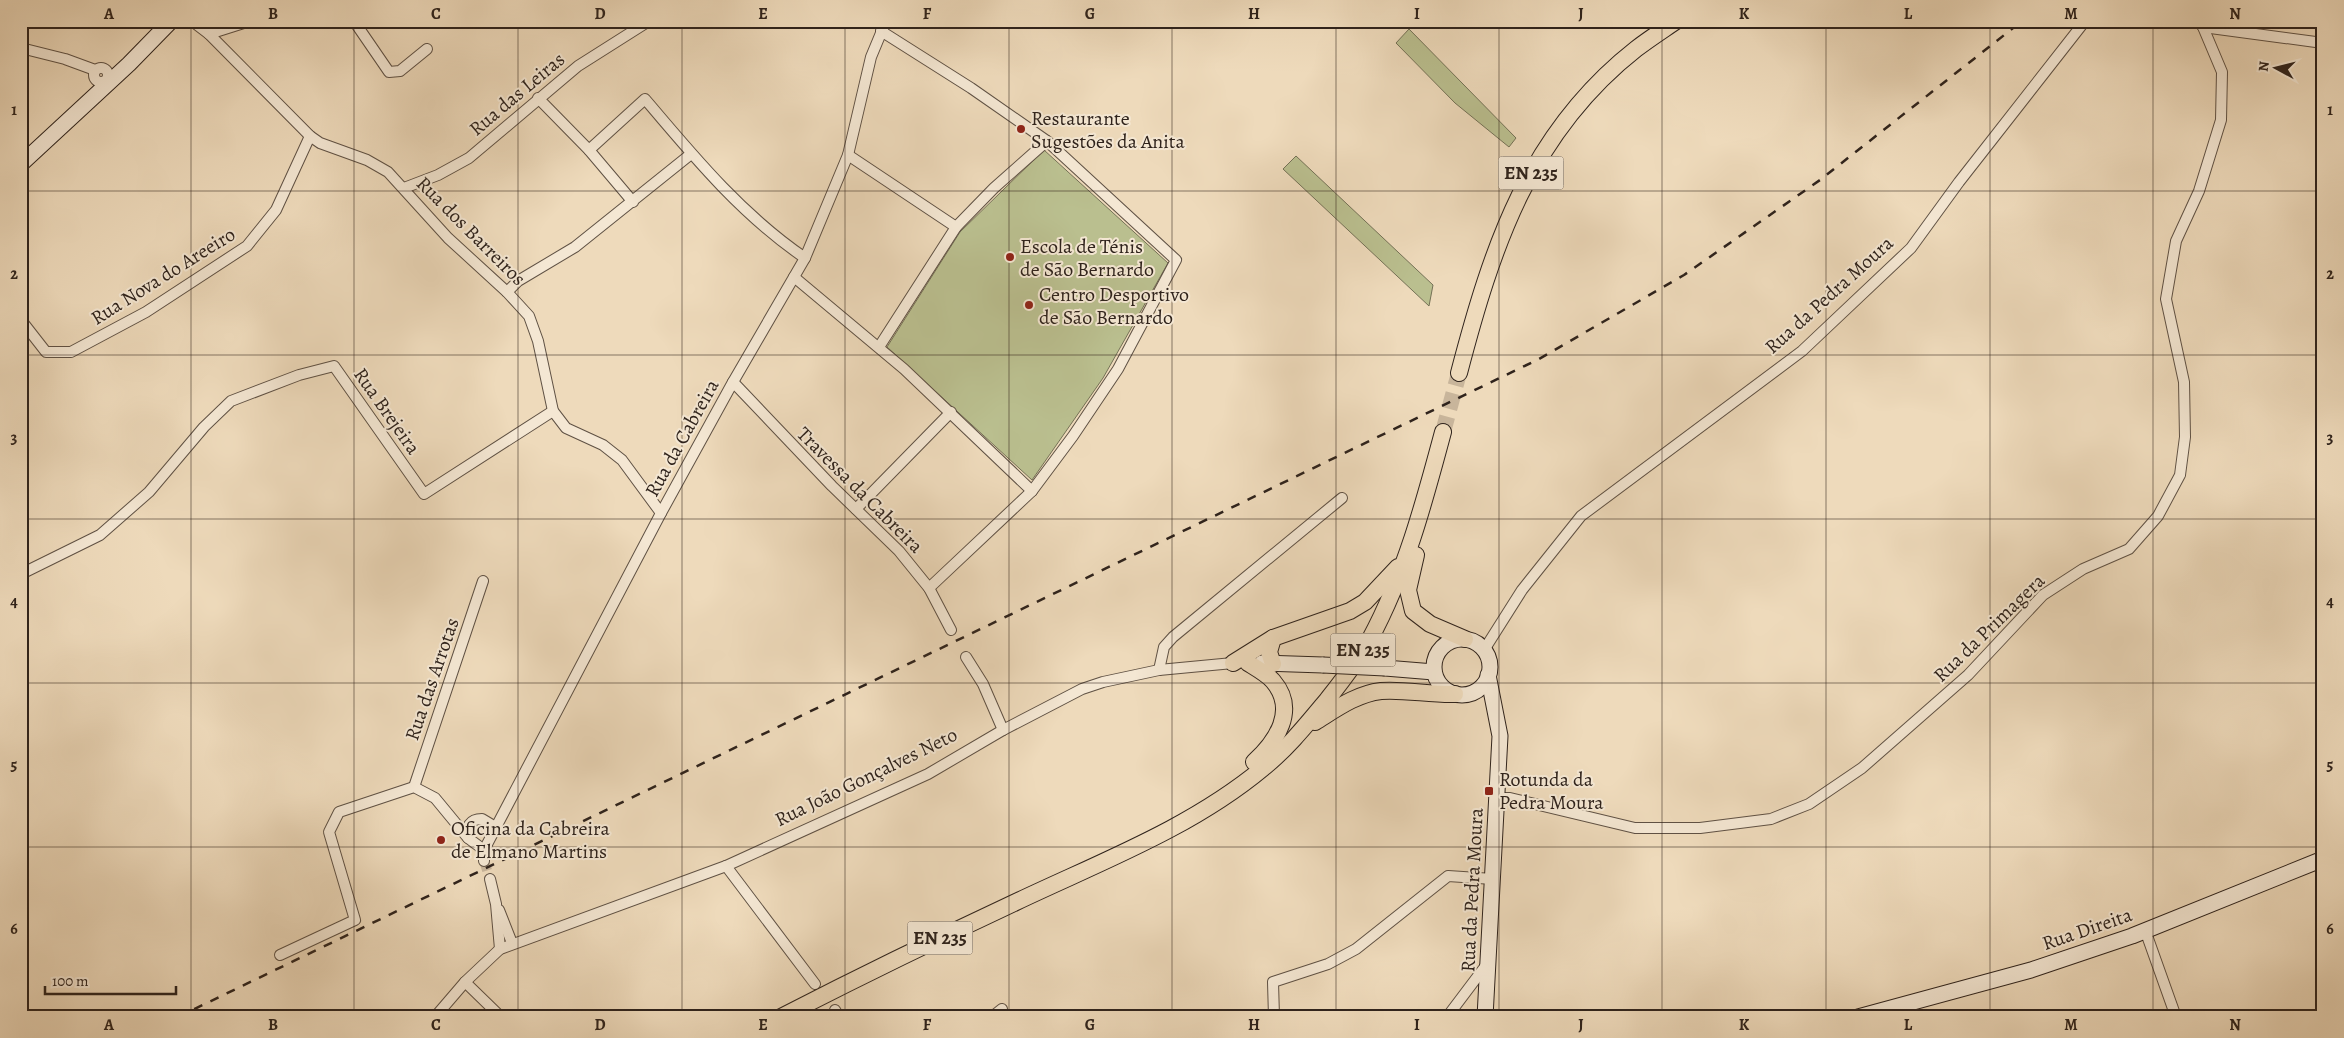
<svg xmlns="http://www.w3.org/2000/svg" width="2344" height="1038" font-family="Alegreya,serif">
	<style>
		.green { fill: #babf8f; stroke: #747156 }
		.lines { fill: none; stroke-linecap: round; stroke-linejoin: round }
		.street-tunnel { stroke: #c8b59b; stroke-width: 10; stroke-dasharray: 10 5; stroke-linecap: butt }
		.primary-tunnel { stroke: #c8b59b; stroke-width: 16; stroke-dasharray: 16 8; stroke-linecap: butt }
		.street-casing { stroke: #5f5144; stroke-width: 12 }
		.secondary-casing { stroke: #2f231c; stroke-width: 17 }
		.primary-casing { stroke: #2f231c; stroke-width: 18 }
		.street { stroke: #f4e7d3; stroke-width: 10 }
		.secondary { stroke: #f4e7d3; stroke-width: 15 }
		.primary { stroke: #eedabb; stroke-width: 16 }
		.rail { stroke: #2f231c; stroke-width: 2.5; stroke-dasharray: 9 9; stroke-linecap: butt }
		.secondary-bridge-casing { stroke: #2f231c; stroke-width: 17; stroke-linecap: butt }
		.secondary-bridge { stroke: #f4e7d3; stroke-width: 15 }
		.grid { fill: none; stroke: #2f231c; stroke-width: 1; stroke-opacity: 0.55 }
		.poi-dot { fill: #8f2418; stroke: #f4e7d3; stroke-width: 2 }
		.labels { text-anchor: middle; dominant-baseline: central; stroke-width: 4; stroke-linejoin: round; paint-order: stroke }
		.shield { fill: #f4e7d3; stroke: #6a5e53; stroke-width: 1 }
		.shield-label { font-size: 19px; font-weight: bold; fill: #2f231c }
		.street-label { font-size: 20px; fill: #2f231c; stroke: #f4e7d3 }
		.poi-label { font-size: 20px; fill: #2f231c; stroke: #f4e7d3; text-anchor: start }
		.neatline { fill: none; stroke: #2f231c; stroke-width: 2 }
		.grid-label { font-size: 16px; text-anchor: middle; font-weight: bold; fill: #2f231c }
	</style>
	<rect width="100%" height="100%" fill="#eedabb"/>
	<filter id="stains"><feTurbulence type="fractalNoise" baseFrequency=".004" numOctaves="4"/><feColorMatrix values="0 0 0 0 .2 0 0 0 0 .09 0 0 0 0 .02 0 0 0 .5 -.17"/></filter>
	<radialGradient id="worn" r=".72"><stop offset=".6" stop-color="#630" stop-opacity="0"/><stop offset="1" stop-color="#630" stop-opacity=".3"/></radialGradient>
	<g class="green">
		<polygon points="1409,29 1516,138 1509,147 1455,103 1396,43"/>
		<polygon points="1044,150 1168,263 1103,378 1032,480 887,347 960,232"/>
		<polygon points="1296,156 1433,285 1429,306 1283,169"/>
	</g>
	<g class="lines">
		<polyline class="street-tunnel" points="484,861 490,879"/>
		<polyline class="primary-tunnel" points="1443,432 1459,373"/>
		<defs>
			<g id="street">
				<polyline points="192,21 209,34 310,136 320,143 367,160 388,172 448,238 507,292 529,316 538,341 553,411 566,428 603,445 622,460 661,513"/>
				<polyline points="354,21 389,72 400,71 427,49"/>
				<polyline points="2203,27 2323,43"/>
				<polyline points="881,31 971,88 1047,141 1176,260 1118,369 1073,436 1032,491 929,588"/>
				<polyline points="209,34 250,21"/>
				<polyline points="21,48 65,59 95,70"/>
				<circle cx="101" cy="75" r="7"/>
				<polyline points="538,98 589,150 633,202"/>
				<path d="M589,150l56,-51c49,58 97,116 160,159"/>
				<polyline points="848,155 956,227"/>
				<polyline points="404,188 438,175 469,158 578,66 649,21"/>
				<polyline points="794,277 904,369 1032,491"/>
				<polyline points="507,292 518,281 575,247 691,154"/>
				<polyline points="21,320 46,352 71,352 146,312 247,246 276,210 310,136"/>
				<polyline points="879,347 956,227 994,188 1047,141"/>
				<polyline points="733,382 832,486 899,551 929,588 951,630"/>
				<polyline points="856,509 951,412"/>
				<polyline points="21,574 100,535 149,492 204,427 231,401 299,375 334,366 424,494 553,411"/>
				<polyline points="1484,650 1522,590 1581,516 1802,351 1911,248 1959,182 2085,21"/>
				<polyline points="966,657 983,684 1003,730"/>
				<polyline points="1159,670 1164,647 1173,637 1342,498"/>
				<polyline points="414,787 483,581"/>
				<polyline points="1498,798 1510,798 1635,828 1700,828 1771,819 1809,804 1862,768 1968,675 2043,595 2083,569 2129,549 2158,516 2180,475 2185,437 2184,382 2166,299 2176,241 2199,191 2221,120 2222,72 2203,27 2198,21"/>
				<path d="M484,850l-16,-12c-3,-11 2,-19 14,-19l15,9"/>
				<polyline points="484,861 484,850 661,513 733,382 805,258 848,155 871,57 886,21"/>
				<polyline points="726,866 815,984"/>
				<polyline points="490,879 496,904 500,949"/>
				<polyline points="499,910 512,943"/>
				<polyline points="2145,930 2176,1017"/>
				<polyline points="280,955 355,920 329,832 339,812 414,787 435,798 468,838"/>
				<polyline points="465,982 501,1017"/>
				<polyline points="835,1010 839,1017"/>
				<polyline points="435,1017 465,982 500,949 726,866 928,774 1003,730 1082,689 1103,682 1159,670 1233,663"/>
				<polyline points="992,1017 1002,1009"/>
				<polyline points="1274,1017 1273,982 1328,964 1356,949 1448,876 1493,879"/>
				<polyline points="1447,1017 1487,964"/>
			</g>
			<g id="secondary">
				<polyline points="21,164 129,64 171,21"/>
				<circle cx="1462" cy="667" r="28"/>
				<polyline points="1262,663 1323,665"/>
				<polyline points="1385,668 1434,672"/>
				<polyline points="1485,1017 1500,736 1488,675"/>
				<polyline points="1858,1017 2031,970 2132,936 2323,859"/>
			</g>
			<g id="primary">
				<path d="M1459,373c33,-126 70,-240 177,-324 13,-10 27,-19 40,-28"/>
				<polyline points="1416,555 1408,590 1413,611 1430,624 1465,639"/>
				<polyline points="1233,663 1273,638 1350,611 1365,602 1398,567"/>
				<path d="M1248,663c8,5 19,11 25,18 25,29 3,61 -19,81"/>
				<polyline points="1273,664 1269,652 1273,638"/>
				<path d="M1315,722c21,-13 41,-28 66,-31 22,-2 51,4 74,3"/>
				<path d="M781,1017c78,-40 156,-78 235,-115 84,-40 175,-74 247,-134 24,-19 44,-44 64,-68 15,-19 31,-39 43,-61 35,-65 54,-136 73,-207"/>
			</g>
		</defs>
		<use href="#street" class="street-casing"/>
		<use href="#secondary" class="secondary-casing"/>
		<use href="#primary" class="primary-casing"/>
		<use href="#street" class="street"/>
		<use href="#secondary" class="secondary"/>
		<use href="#primary" class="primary"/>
		<polyline class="rail" points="178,1017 1539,359 1684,275 1820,180 2022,21"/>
		<defs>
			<polyline id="secondary-bridge" points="1323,665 1385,668"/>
		</defs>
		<use href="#secondary-bridge" class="secondary-bridge-casing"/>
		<use href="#secondary-bridge" class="secondary-bridge"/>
	</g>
	<path class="grid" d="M191,21v996M354,21v996M518,21v996M682,21v996M845,21v996M1009,21v996M1172,21v996M1336,21v996M1499,21v996M1662,21v996M1826,21v996M1990,21v996M2153,21v996M21,191h2302M21,355h2302M21,519h2302M21,683h2302M21,847h2302"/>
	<g class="poi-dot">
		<circle cx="1021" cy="129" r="5"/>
		<circle cx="1010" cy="257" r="5"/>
		<circle cx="1029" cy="305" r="5"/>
		<rect x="1484" y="786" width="10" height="10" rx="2.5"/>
		<circle cx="441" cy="840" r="5"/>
	</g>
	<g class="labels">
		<g class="shield">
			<rect x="1498.5" y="156.5" width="65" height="33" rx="4"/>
			<rect x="1330.5" y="633.5" width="65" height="33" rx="4"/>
			<rect x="907.5" y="921.5" width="65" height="33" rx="4"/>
		</g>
		<g class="shield-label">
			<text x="1531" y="173">EN 235</text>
			<text x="1363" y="650">EN 235</text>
			<text x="940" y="938">EN 235</text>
		</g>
		<g class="street-label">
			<text transform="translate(517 94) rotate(-40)">Rua das Leiras</text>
			<text transform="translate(471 231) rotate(45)">Rua dos Barreiros</text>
			<text transform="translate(163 276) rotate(-32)">Rua Nova do Areeiro</text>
			<text transform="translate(1829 295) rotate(-42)">Rua da Pedra Moura</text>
			<text transform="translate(387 411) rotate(55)">Rua Brejeira</text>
			<text transform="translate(682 438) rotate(-61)">Rua da Cabreira</text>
			<text transform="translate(860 490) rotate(45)">Travessa da Cabreira</text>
			<text transform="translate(1989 628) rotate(-44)">Rua da Primagera</text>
			<text transform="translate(432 679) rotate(-71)">Rua das Arrotas</text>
			<text transform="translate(866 777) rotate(-26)">Rua João Gonçalves Neto</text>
			<text transform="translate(1472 890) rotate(-87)">Rua da Pedra Moura</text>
			<text transform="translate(2087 929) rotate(-19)">Rua Direita</text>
		</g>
		<g class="poi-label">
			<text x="1031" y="118">Restaurante<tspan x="1031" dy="23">Sugestões da Anita</tspan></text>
			<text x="1020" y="246">Escola de Ténis<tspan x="1020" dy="23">de São Bernardo</tspan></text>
			<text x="1039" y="294">Centro Desportivo<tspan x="1039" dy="23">de São Bernardo</tspan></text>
			<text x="1499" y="779">Rotunda da<tspan x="1499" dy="23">Pedra Moura</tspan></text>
			<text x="451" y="828">Oficina da Cabreira<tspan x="451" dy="23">de Elmano Martins</tspan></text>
		</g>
	</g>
	<rect width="2344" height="1038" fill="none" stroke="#eedabb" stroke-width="55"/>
	<g transform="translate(2276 68) rotate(277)" stroke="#f4e7d3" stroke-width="4" paint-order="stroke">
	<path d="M0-4L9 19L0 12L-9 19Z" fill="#2f231c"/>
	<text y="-8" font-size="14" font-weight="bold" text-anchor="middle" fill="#2f231c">N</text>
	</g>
	<path d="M45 986v8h131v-8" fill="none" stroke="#2f231c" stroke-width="2.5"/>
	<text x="52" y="986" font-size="15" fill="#2f231c" stroke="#f4e7d3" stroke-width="4" paint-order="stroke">100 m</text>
	<rect x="28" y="28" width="2288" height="982" class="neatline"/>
	<g class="grid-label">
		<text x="109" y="19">A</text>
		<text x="273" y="19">B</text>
		<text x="436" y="19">C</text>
		<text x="600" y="19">D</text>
		<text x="763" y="19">E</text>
		<text x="927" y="19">F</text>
		<text x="1090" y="19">G</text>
		<text x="1254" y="19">H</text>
		<text x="1417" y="19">I</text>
		<text x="1581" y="19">J</text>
		<text x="1744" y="19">K</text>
		<text x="1908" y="19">L</text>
		<text x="2071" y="19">M</text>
		<text x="2235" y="19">N</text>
		<text x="14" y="115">1</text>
		<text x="2330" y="115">1</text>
		<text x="14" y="279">2</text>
		<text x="2330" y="279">2</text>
		<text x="14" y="443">3</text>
		<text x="2330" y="443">3</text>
		<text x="14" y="607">4</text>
		<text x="2330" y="607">4</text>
		<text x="14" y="770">5</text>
		<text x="2330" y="770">5</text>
		<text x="14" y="934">6</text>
		<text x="2330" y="934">6</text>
		<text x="109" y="1030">A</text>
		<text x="273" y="1030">B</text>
		<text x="436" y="1030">C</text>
		<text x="600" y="1030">D</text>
		<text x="763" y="1030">E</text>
		<text x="927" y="1030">F</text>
		<text x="1090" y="1030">G</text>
		<text x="1254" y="1030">H</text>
		<text x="1417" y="1030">I</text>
		<text x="1581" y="1030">J</text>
		<text x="1744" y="1030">K</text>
		<text x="1908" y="1030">L</text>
		<text x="2071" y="1030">M</text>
		<text x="2235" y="1030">N</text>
	</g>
	<rect width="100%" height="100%" filter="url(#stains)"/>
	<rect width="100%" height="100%" fill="url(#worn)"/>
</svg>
